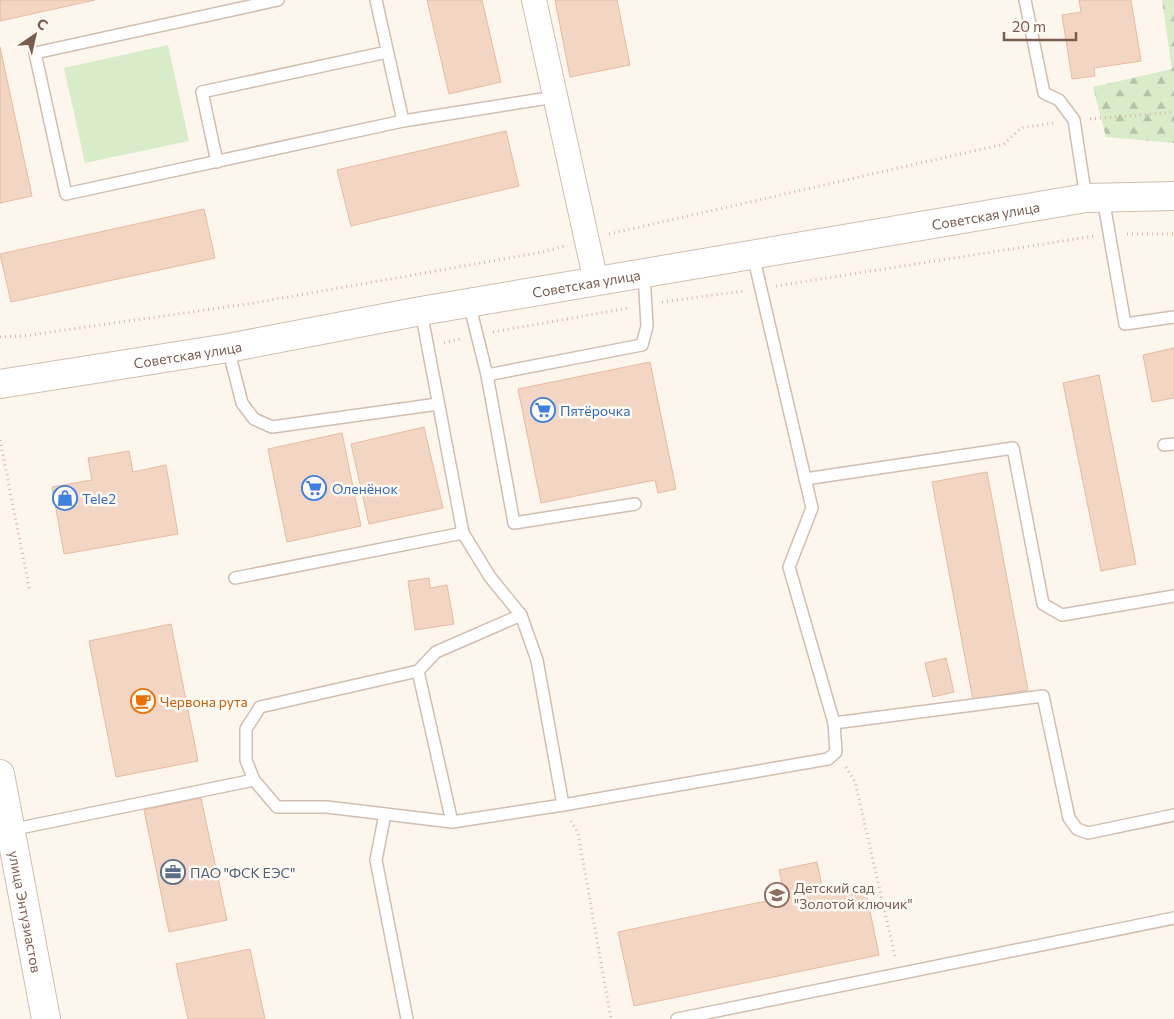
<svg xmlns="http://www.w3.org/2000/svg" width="1174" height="1019" font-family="Commissioner,sans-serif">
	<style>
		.forest { fill: url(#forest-firs) }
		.park { fill: #d8ecc9 }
		.building { fill: #f3d5c3; stroke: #e6bba3 }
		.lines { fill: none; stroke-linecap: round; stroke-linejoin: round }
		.service-casing { stroke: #d1beb0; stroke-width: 14 }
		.minor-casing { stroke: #d1beb0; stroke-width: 26 }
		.tertiary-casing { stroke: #d1beb0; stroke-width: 30 }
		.path { stroke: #d9b8a5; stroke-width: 3; stroke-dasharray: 1 4; stroke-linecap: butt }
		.service { stroke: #fff; stroke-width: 11 }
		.minor { stroke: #fff; stroke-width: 24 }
		.tertiary { stroke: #fff; stroke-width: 28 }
		.labels { text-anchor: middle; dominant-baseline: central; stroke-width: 5; stroke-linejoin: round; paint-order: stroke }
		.street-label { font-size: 14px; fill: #7a5c4d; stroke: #fffaf3 }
		.shop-label { font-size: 14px; fill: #366cbe; stroke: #fffaf3; text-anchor: start }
		.food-label { font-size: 14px; fill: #c56008; stroke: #fffaf3; text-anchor: start }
		.service-label { font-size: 14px; fill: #4e5e75; stroke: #fffaf3; text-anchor: start }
		.education-label { font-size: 14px; fill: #785e54; stroke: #fffaf3; text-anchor: start }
	</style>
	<defs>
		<pattern id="forest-firs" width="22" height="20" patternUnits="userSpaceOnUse" patternTransform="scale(1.25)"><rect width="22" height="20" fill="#d8ecc9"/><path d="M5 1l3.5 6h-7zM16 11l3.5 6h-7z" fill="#b4c2a5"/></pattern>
	</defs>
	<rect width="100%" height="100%" fill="#fdf6ec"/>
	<polygon class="forest" points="1162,0 1174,0 1174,143 1106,137 1093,87 1172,69"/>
	<polygon class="park" points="168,45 189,141 85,163 64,68"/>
	<g class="building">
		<polygon points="0,0 95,0 0,21"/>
		<polygon points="427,0 482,0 501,82 449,94"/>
		<polygon points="555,0 617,0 630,65 570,77"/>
		<polygon points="1079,0 1131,0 1141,61 1094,68 1095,76 1072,79 1062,15 1081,12"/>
		<polygon points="0,47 32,196 0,203"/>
		<polygon points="506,131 519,186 351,226 337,170"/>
		<polygon points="204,209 215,258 11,302 0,254"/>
		<polygon points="1174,348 1174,398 1152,402 1143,355"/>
		<polygon points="650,362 676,489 658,493 655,480 541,503 518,389"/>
		<polygon points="1099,375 1136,564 1101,571 1063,383"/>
		<polygon points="424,427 443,508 369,524 351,444"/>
		<polygon points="342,433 361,526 287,542 268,449"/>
		<polygon points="129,451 133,472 166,465 178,534 64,554 52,487 92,480 88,458"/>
		<polygon points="987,472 1028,690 973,700 932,482"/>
		<polygon points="429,578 430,588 447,585 454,624 415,630 408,581"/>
		<polygon points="171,624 198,761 116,777 89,641"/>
		<polygon points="946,658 954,692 933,697 925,663"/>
		<polygon points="201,798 227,920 169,932 144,810"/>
		<polygon points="817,862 824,896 865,887 879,955 634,1006 618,932 785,897 779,870"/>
		<polygon points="250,949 265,1019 188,1019 176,964"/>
	</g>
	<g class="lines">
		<defs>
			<g id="service">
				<polyline points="278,0 35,53 66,194 403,121"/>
				<polyline points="376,0 403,121 555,97"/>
				<polyline points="1025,0 1044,93 1059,100 1074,120 1086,198"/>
				<polyline points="217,162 202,92 387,52"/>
				<polyline points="1103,198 1125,324 1174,317"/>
				<polyline points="469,303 487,375 642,345 647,326 644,274"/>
				<polyline points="421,311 463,533 490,577 521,615 537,660 563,805 828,759 836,752 834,723 789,567 812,508 753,255"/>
				<polyline points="228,348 242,403 254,419 272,427 438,404"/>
				<polyline points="487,375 514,523 635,504"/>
				<polyline points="1164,445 1174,444"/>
				<polyline points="805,479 1013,448 1043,604 1062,615 1174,596"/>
				<polyline points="235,578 463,533"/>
				<polyline points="418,671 452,822 563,805"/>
				<polyline points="834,723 1043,696 1069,818 1077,829 1088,833 1174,815"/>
				<polyline points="254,780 277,807 327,807 452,822"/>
				<polyline points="385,814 376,860 407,1019"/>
				<polyline points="10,830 254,780 246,760 246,729 260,707 418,671 436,652 521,615"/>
				<polyline points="677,1019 1174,918"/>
			</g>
			<polyline id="minor" points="534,0 596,282"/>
			<g id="tertiary">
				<path id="s1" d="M0,384l228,-36 193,-37 665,-113 88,-2"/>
				<path id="s2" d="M0,774l46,245"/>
			</g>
		</defs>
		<use href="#service" class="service-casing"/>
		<use href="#minor" class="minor-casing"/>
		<use href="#tertiary" class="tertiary-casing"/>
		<g class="path">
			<polyline points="1090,119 1174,112"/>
			<polyline points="609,234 1004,144 1021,128 1054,123"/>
			<polyline points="1127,234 1174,234"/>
			<polyline points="776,286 1094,236"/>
			<polyline points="662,302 743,291"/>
			<polyline points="493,332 629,308"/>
			<polyline points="0,337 23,336 254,303 543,252 564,246"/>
			<polyline points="444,343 460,339"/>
			<polyline points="0,440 30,592"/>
			<polyline points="846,767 855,782 895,956"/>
			<polyline points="571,821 578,833 611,1019"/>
		</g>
		<use href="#service" class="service"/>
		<use href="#minor" class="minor"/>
		<use href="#tertiary" class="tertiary"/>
	</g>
	<defs>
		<symbol id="supermarket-ring" viewBox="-11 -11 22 22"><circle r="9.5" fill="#fffaf3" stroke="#3f7fe0" stroke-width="1.5"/><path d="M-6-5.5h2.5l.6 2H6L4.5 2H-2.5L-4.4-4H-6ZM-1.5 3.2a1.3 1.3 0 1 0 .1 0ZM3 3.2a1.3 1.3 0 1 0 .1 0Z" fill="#3f7fe0"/></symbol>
		<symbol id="shop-ring" viewBox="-11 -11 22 22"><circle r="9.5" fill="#fffaf3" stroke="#3f7fe0" stroke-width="1.5"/><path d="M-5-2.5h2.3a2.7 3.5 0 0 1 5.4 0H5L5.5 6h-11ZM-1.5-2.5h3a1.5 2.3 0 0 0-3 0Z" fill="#3f7fe0"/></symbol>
		<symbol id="cafe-ring" viewBox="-11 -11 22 22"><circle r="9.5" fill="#fffaf3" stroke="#e8710a" stroke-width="1.5"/><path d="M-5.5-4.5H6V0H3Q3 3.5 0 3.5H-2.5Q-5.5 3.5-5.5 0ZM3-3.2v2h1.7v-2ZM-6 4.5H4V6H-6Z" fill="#e8710a"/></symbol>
		<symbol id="office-ring" viewBox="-11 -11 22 22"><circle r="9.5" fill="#fffaf3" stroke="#5c6f8a" stroke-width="1.5"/><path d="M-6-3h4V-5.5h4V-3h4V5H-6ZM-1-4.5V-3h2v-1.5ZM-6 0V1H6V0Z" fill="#5c6f8a"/></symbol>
		<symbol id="school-ring" viewBox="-11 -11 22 22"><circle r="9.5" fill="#fffaf3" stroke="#8d6e63" stroke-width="1.5"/><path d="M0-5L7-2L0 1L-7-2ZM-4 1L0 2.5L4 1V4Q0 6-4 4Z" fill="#8d6e63"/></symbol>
	</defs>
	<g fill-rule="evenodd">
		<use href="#supermarket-ring" x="529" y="396" width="28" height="28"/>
		<use href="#supermarket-ring" x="300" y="474" width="28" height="28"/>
		<use href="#shop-ring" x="51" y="484" width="28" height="28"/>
		<use href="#cafe-ring" x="129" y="687" width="28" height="28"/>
		<use href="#office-ring" x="159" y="858" width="28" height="28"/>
		<use href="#school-ring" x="763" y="881" width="28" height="28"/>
	</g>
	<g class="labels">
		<g class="street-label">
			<text stroke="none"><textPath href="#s1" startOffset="1000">Советская улица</textPath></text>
			<text stroke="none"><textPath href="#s1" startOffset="595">Советская улица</textPath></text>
			<text stroke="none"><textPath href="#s1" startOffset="190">Советская улица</textPath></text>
			<text stroke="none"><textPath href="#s2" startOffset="140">улица Энтузиастов</textPath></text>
		</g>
		<g class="shop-label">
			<text x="560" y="410">Пятёрочка</text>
			<text x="332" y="488">Оленёнок</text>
			<text x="82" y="498">Tele2</text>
		</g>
		<g class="food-label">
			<text x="160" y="701">Червона рута</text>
		</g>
		<g class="service-label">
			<text x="190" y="872">ПАО "ФСК ЕЭС"</text>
		</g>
		<g class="education-label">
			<text x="794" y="887">Детский сад<tspan x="794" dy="16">"Золотой ключик"</tspan></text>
		</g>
	</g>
	<g transform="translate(35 35) rotate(34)" stroke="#fffaf3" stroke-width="4" paint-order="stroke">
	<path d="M0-4L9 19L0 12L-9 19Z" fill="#7a5c4d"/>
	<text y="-8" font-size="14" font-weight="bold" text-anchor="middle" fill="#7a5c4d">С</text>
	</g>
	<path d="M1004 32v8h72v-8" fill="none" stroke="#7a5c4d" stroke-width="2.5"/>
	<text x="1012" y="32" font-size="15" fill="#7a5c4d" stroke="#fffaf3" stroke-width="4" paint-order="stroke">20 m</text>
</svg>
